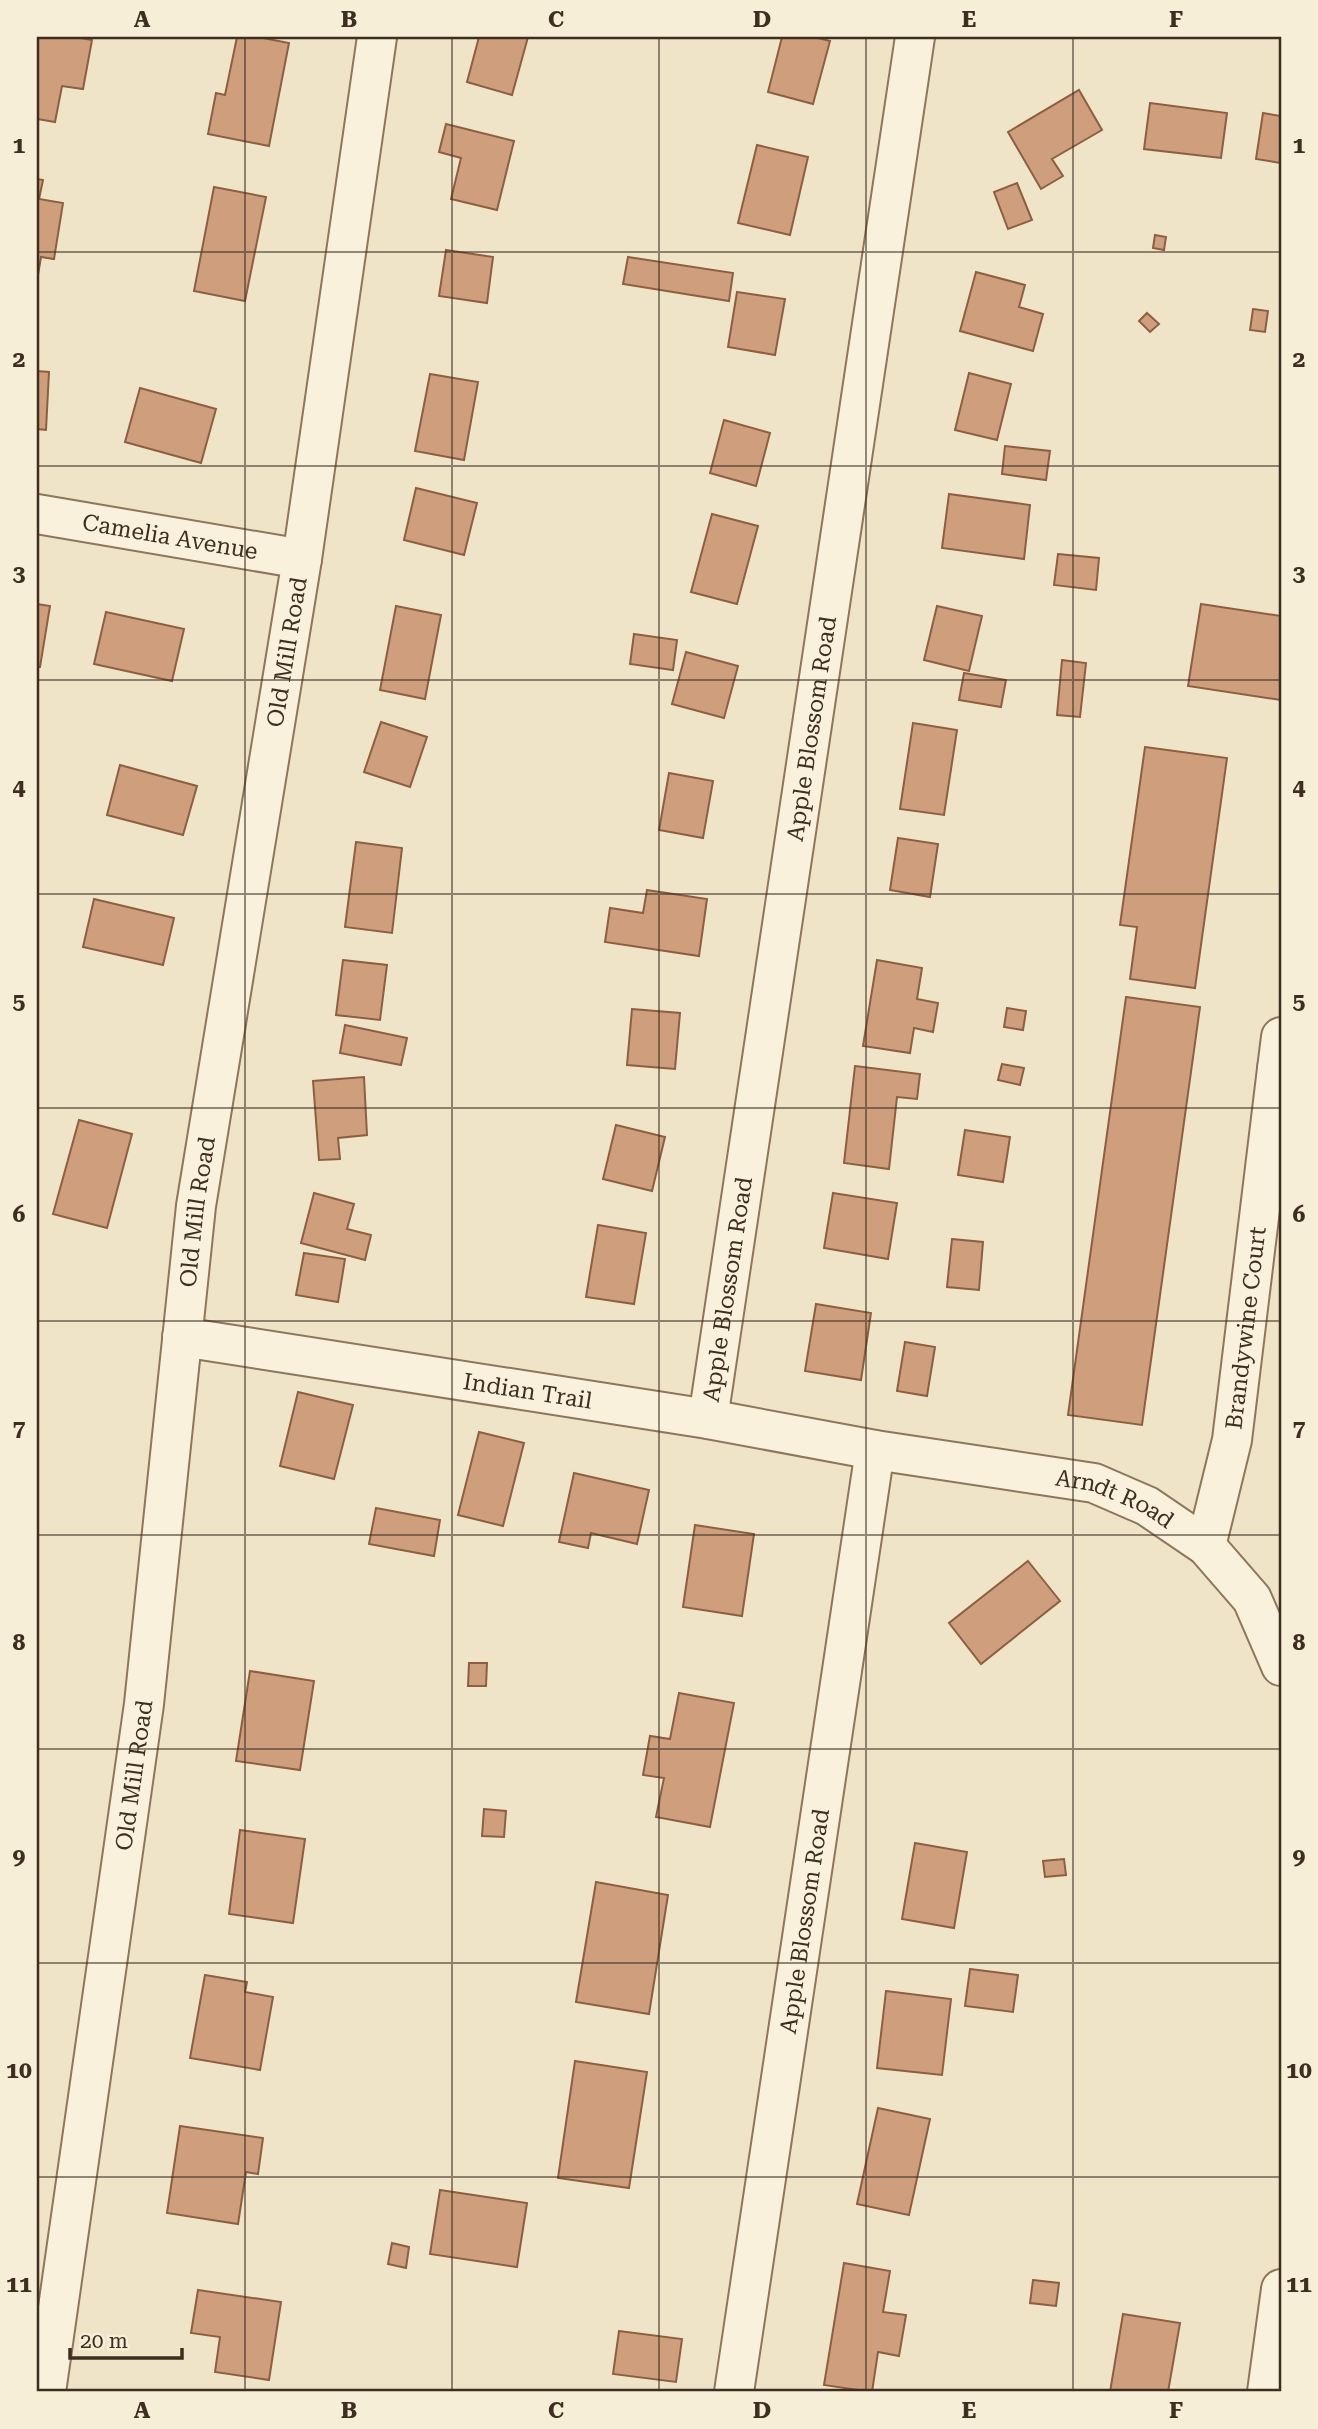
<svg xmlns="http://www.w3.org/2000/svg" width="1318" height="2429" font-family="'Roboto Serif',serif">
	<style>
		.building { fill: #cf9f7d; stroke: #8d5f41; stroke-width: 2 }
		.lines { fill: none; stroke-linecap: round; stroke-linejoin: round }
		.minor-casing { stroke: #8d765c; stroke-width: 42 }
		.minor { stroke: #faf1dc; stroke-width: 38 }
		.grid { fill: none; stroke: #3d2e20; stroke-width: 2; stroke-opacity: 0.55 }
		.labels { text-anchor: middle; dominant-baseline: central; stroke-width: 7; stroke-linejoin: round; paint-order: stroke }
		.street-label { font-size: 23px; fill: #3d2e20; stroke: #f7eed8 }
		.neatline { fill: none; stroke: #3d2e20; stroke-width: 2.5 }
		.grid-label { font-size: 23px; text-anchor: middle; font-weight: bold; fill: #3d2e20 }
	</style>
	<rect width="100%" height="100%" fill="#f0e4c8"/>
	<g class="building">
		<polygon points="37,37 75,37 92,40 83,89 62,86 55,122 37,119"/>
		<polygon points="237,37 258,37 289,43 269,146 208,134 216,93 225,95"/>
		<polygon points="479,37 528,37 512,95 467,82"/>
		<polygon points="782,37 814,37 830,41 813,104 768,92"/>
		<polygon points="1079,90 1102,130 1052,159 1063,176 1041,189 1008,132"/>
		<polygon points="1150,103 1227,113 1221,158 1144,149"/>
		<polygon points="1263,113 1281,116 1281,163 1256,159"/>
		<polygon points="446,124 514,141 497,210 451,199 461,158 439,152"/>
		<polygon points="757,145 808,157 790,235 738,223"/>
		<polygon points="37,179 43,180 39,199 63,203 54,259 41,257 37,281"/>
		<polygon points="1017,183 1032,220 1008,229 994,192"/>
		<polygon points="214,187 266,197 245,301 194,291"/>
		<polygon points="1155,235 1166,237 1164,250 1153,248"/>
		<polygon points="446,250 493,257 487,303 439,296"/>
		<polygon points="628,257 733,273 729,301 623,284"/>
		<polygon points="976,272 1025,285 1019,307 1043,314 1033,351 960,331"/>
		<polygon points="737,292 785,299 775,355 728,347"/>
		<polygon points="1253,309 1268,311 1265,332 1250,330"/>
		<polygon points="1147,313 1159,324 1150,332 1139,321"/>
		<polygon points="37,371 49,372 46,430 37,429"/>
		<polygon points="969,373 1011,384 997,440 955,430"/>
		<polygon points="430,374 478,382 464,460 415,451"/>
		<polygon points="140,388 216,409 201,463 125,442"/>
		<polygon points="724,420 770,433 756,486 710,473"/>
		<polygon points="1005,446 1050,451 1046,480 1002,474"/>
		<polygon points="416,488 477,503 464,555 404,540"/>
		<polygon points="949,494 1030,505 1024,559 942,548"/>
		<polygon points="712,514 758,526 737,604 691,592"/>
		<polygon points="1058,554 1099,558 1096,590 1054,585"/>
		<polygon points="37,604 50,606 40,667 37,667"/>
		<polygon points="1201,604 1281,616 1281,700 1188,686"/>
		<polygon points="396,606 441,615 425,699 380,690"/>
		<polygon points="937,606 982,616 969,671 924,660"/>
		<polygon points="106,612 184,629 172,681 94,664"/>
		<polygon points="634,634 677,640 673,670 630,664"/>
		<polygon points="686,652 738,666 724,718 672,704"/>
		<polygon points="1062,660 1086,663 1080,717 1057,715"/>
		<polygon points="964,673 1006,680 1001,707 959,700"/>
		<polygon points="381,722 427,737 410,787 364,772"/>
		<polygon points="913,723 957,730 944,815 900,809"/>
		<polygon points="1145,747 1227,758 1195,988 1130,979 1137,927 1120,925"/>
		<polygon points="120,765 197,786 183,835 107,815"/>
		<polygon points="669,773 713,781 703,838 659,830"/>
		<polygon points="898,838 938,844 930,897 890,890"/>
		<polygon points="356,842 402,848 392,933 345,927"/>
		<polygon points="647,890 707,899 699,956 605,942 610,908 643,913"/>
		<polygon points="94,899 174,918 163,965 83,947"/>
		<polygon points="343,960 387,965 380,1020 336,1015"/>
		<polygon points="877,960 922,968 917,999 938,1003 933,1032 914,1028 910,1053 863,1046"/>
		<polygon points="1126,997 1200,1007 1142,1425 1068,1415"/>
		<polygon points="1007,1008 1026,1011 1023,1030 1004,1027"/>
		<polygon points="632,1009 680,1013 675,1069 627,1065"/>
		<polygon points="345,1025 407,1038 401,1065 340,1053"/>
		<polygon points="1002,1064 1024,1068 1020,1085 998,1080"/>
		<polygon points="855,1066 920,1074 917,1099 897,1097 889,1169 844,1163"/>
		<polygon points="364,1077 367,1135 338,1138 340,1159 319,1160 313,1081"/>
		<polygon points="79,1120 132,1134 107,1228 53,1214"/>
		<polygon points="616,1125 665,1137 652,1191 603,1179"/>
		<polygon points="965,1130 1010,1137 1003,1182 958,1175"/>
		<polygon points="314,1193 354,1204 347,1229 371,1235 365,1260 301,1243"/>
		<polygon points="833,1193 897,1203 888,1259 824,1248"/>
		<polygon points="598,1225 646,1233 634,1304 586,1297"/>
		<polygon points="952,1239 983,1242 979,1290 947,1287"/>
		<polygon points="304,1253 345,1259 338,1302 296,1295"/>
		<polygon points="816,1304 871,1313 861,1380 805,1371"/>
		<polygon points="905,1342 935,1347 927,1396 897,1391"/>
		<polygon points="298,1392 353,1405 334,1479 280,1466"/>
		<polygon points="479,1432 524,1443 503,1526 458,1515"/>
		<polygon points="574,1473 649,1490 637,1544 591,1533 588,1548 559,1542"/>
		<polygon points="376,1508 440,1520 434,1556 369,1544"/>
		<polygon points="695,1525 754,1534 742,1616 683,1607"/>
		<polygon points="1028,1561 1060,1601 981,1664 949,1623"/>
		<polygon points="469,1663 487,1663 486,1686 468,1686"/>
		<polygon points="250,1671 314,1681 300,1770 236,1761"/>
		<polygon points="679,1693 734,1703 710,1827 656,1817 664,1778 643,1775 650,1736 670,1739"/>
		<polygon points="484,1809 506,1811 504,1837 482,1836"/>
		<polygon points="240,1830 305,1839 293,1923 229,1914"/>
		<polygon points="915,1843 967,1852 954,1928 902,1919"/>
		<polygon points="1064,1859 1066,1875 1045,1877 1043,1861"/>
		<polygon points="596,1882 668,1895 649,2014 576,2002"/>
		<polygon points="970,1969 1018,1975 1013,2012 965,2006"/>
		<polygon points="205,1975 247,1982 245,1992 273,1997 260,2070 190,2058"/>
		<polygon points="886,1991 951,1999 942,2075 877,2068"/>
		<polygon points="575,2061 647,2072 629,2188 558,2178"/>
		<polygon points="878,2108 930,2119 909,2215 857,2204"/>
		<polygon points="180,2126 263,2138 258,2174 246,2172 238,2224 167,2213"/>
		<polygon points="440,2190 527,2203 517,2267 430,2254"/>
		<polygon points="392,2243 409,2247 406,2268 388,2264"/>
		<polygon points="844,2263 890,2271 883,2312 906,2315 899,2356 878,2352 872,2392 824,2385"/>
		<polygon points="1033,2280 1059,2283 1056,2306 1030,2303"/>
		<polygon points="198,2290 281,2302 269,2380 215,2372 220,2337 191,2333"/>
		<polygon points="1123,2314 1180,2323 1168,2392 1110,2392"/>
		<polygon points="619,2331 682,2339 676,2382 613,2374"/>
	</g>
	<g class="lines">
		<defs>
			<g id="minor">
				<path id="s1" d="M37,514l265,45"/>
				<polyline points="1277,1069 1281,1037"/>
				<path id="s2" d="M182,1337l526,82 167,31 219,33 53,23 59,40 46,53 29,67"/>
				<path id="s3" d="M708,1419l207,-1382"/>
				<path id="s4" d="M1206,1546l26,-106 45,-371 4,1"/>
				<path id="s5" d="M46,2392l98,-688 52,-498 106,-647 75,-522"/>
				<path id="s6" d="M734,2392l141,-942"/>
				<polyline points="1267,2392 1281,2289"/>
			</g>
		</defs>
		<use href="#minor" class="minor-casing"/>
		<use href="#minor" class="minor"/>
	</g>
	<path class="grid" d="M245,37v2355M452,37v2355M659,37v2355M866,37v2355M1073,37v2355M37,252h1244M37,466h1244M37,680h1244M37,894h1244M37,1108h1244M37,1321h1244M37,1535h1244M37,1749h1244M37,1963h1244M37,2177h1244"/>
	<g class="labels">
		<g class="street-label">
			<text stroke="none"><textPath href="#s1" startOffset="135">Camelia Avenue</textPath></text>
			<text stroke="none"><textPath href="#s5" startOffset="1757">Old Mill Road</textPath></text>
			<text stroke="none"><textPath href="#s3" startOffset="698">Apple Blossom Road</textPath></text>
			<text stroke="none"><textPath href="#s5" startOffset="1190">Old Mill Road</textPath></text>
			<text stroke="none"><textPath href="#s3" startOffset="131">Apple Blossom Road</textPath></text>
			<text stroke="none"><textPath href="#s4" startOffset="222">Brandywine Court</textPath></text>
			<text stroke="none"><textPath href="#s2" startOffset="350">Indian Trail</textPath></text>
			<text stroke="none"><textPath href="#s2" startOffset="948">Arndt Road</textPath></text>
			<text stroke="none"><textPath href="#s5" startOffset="623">Old Mill Road</textPath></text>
			<text stroke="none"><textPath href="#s6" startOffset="476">Apple Blossom Road</textPath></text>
		</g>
	</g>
	<rect width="1318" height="2429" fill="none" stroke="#f7eed8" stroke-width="77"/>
	<path d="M70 2348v10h112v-10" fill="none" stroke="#3d2e20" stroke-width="3.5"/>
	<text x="80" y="2348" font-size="21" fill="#3d2e20" stroke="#f7eed8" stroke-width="5" paint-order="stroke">20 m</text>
	<rect x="38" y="38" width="1242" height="2352" class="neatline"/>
	<g class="grid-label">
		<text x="142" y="27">A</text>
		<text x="349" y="27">B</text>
		<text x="556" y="27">C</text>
		<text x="762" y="27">D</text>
		<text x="969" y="27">E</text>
		<text x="1176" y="27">F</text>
		<text x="19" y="153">1</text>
		<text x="1299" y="153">1</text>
		<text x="19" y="367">2</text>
		<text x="1299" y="367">2</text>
		<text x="19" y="581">3</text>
		<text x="1299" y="581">3</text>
		<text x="19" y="795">4</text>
		<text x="1299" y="795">4</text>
		<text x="19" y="1009">5</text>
		<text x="1299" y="1009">5</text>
		<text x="19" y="1222">6</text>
		<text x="1299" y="1222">6</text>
		<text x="19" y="1436">7</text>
		<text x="1299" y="1436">7</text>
		<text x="19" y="1650">8</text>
		<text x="1299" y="1650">8</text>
		<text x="19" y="1864">9</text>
		<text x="1299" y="1864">9</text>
		<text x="19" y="2078">10</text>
		<text x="1299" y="2078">10</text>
		<text x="19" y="2292">11</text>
		<text x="1299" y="2292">11</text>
		<text x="142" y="2418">A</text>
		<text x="349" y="2418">B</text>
		<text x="556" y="2418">C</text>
		<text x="762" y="2418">D</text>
		<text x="969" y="2418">E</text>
		<text x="1176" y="2418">F</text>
	</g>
</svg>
